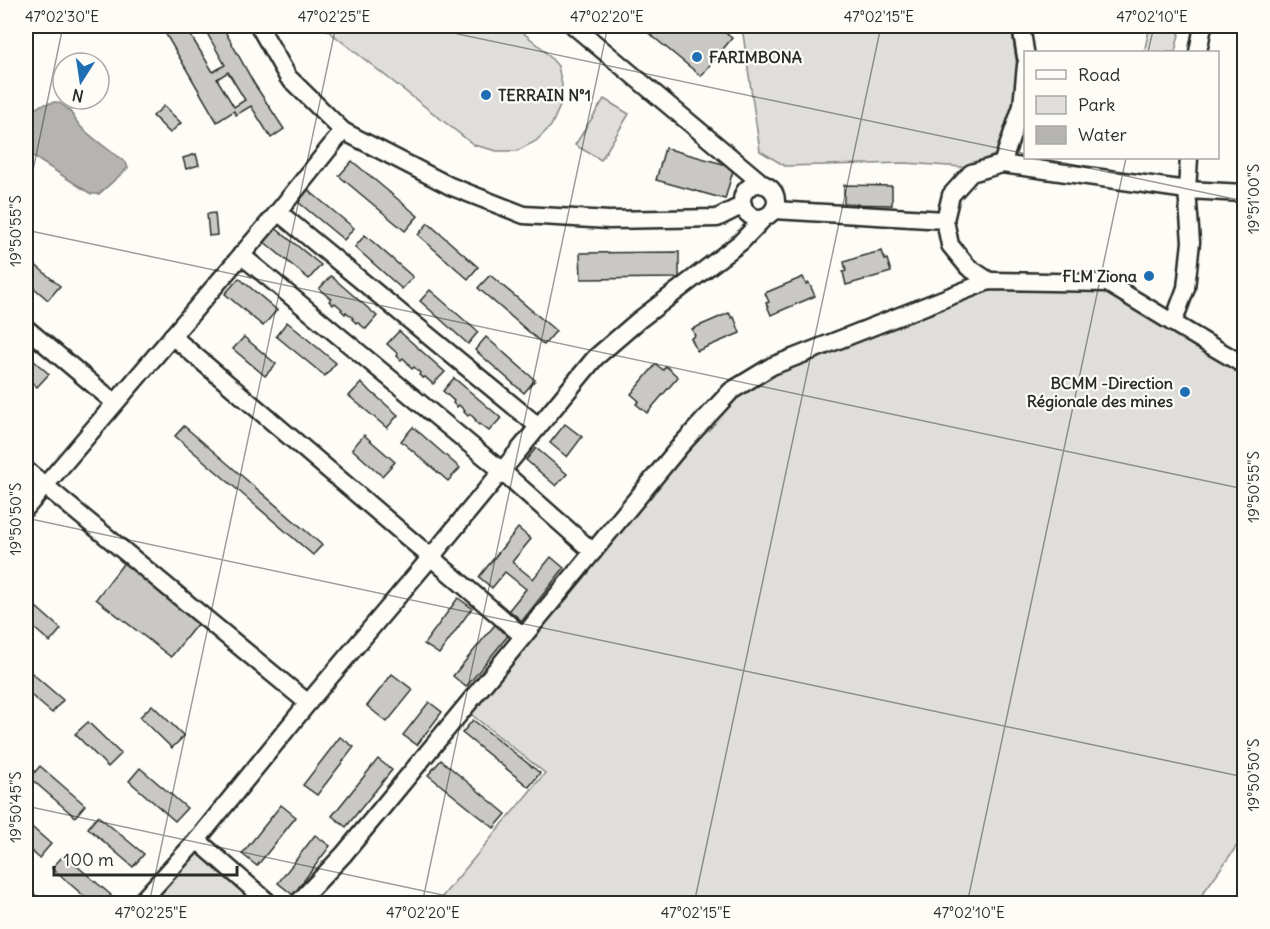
<svg xmlns="http://www.w3.org/2000/svg" width="1270" height="929" font-family="Delius,sans-serif">
	<style>
		.green { fill: #dfdeda; stroke: #858482; stroke-width: 1.5 }
		.water { fill: #b5b4b1; stroke: #7e7d7b; stroke-width: 1.5 }
		.building { fill: #c9c8c4; stroke: #2b2b2b; stroke-width: 1.5; fill-rule: evenodd }
		.lines { fill: none; stroke-linecap: round; stroke-linejoin: round }
		.minor-casing { stroke: #2b2b2b; stroke-width: 21 }
		.minor { stroke: #fdfcf7; stroke-width: 16 }
		.ticks { fill: none; stroke: #2b2b2b; stroke-width: 1.5; stroke-opacity: 0.45 }
		.poi-dot { fill: #1f6fb2; stroke: #fdfcf7; stroke-width: 2 }
		.labels { text-anchor: middle; dominant-baseline: central; stroke-width: 4.5; stroke-linejoin: round; paint-order: stroke }
		.poi-label { font-size: 16px; font-weight: bold; fill: #2b2b2b; stroke: #fdfcf7; text-anchor: start }
		.neatline { fill: none; stroke: #2b2b2b; stroke-width: 2 }
		.ticks-label { font-size: 15px; text-anchor: middle; fill: #2b2b2b }
	</style>
	<rect width="100%" height="100%" fill="#fdfcf7"/>
	<filter id="ink" filterUnits="userSpaceOnUse"><feTurbulence type="fractalNoise" baseFrequency=".0167" numOctaves="2"/><feDisplacementMap in="SourceGraphic" scale="12" xChannelSelector="R" yChannelSelector="G"/><feConvolveMatrix kernelMatrix="1 2 1 2 8 2 1 2 1" color-interpolation-filters="sRGB"/></filter>
	<g filter="url(#ink)">
		<g class="green">
			<polygon points="322,26 515,26 543,49 558,66 562,85 560,106 551,126 536,141 517,151 497,151 474,145"/>
			<polygon points="745,26 1011,26 1019,80 1011,123 995,155 962,167 906,163 785,166 760,151 743,34"/>
			<polygon points="1150,26 1181,26 1175,52 1144,52"/>
			<polygon points="604,99 629,114 601,160 575,145"/>
			<polygon points="989,281 1107,283 1244,365 1244,836 1196,903 436,904 545,773 463,708 731,391"/>
			<polygon points="197,840 270,904 139,904"/>
		</g>
		<path class="water" d="M55,102c15,3 17,15 26,25 12,12 31,25 45,36l2,5 -29,26h-8l-65,-42v-37l15,-10z"/>
		<g class="building">
			<path d="M173,26h12l28,46 12,-7 -22,-39h19l33,59 29,44 -13,9 -20,-32 -15,9 -2,-4 -17,11 -53,-91zM228,72l17,28 -11,7 -17,-28z"/>
			<polygon points="640,26 717,26 732,38 701,76"/>
			<polygon points="164,106 181,123 170,133 153,116"/>
			<polygon points="665,148 734,167 725,199 656,180"/>
			<polygon points="196,154 199,165 186,169 183,158"/>
			<polygon points="352,161 418,216 405,231 339,176"/>
			<polygon points="844,185 892,186 892,205 844,204"/>
			<polygon points="308,190 354,228 344,240 298,202"/>
			<polygon points="215,213 217,235 209,236 207,214"/>
			<polygon points="428,223 478,267 468,279 418,235"/>
			<polygon points="274,227 321,265 309,279 263,241"/>
			<polygon points="365,235 413,277 402,289 355,247"/>
			<polygon points="882,251 885,260 887,259 891,272 846,285 843,272 846,271 844,262 862,256"/>
			<polygon points="679,252 679,278 581,279 580,253"/>
			<polygon points="26,257 60,286 48,300 26,281"/>
			<polygon points="490,275 556,331 544,345 478,288"/>
			<polygon points="331,276 377,316 366,329 357,322 356,323 352,319 353,318 346,312 345,314 341,310 342,309 335,303 333,305 329,301 331,299 319,289"/>
			<polygon points="803,277 806,284 809,283 815,296 771,315 766,303 769,302 765,293"/>
			<polygon points="239,278 277,310 263,326 225,294"/>
			<polygon points="430,290 478,332 468,344 420,301"/>
			<polygon points="729,313 732,318 734,317 740,333 697,351 691,338 695,336 692,329"/>
			<polygon points="287,322 336,363 325,376 276,336"/>
			<polygon points="399,331 445,372 433,384 425,377 423,378 419,375 420,373 414,367 412,369 408,365 409,364 403,358 401,360 397,356 398,354 387,344"/>
			<polygon points="244,337 276,364 265,376 233,349"/>
			<polygon points="486,337 535,380 524,393 475,350"/>
			<polygon points="26,354 49,374 37,387 26,377"/>
			<polygon points="656,364 663,370 666,366 678,377 647,413 636,404 639,401 631,394"/>
			<polygon points="454,378 501,418 489,431 480,424 479,425 475,421 476,420 470,414 468,416 464,412 465,411 459,405 457,407 453,403 454,401 443,391"/>
			<polygon points="361,383 398,415 387,428 349,396"/>
			<polygon points="565,424 582,437 567,457 550,443"/>
			<polygon points="184,426 322,545 313,555 175,436"/>
			<polygon points="413,427 460,468 448,481 401,441"/>
			<polygon points="364,435 395,462 382,476 352,449"/>
			<polygon points="536,448 567,474 556,486 526,460"/>
			<polygon points="518,528 531,539 512,562 533,579 551,557 564,568 522,621 509,610 526,589 505,572 492,588 479,577"/>
			<polygon points="126,560 201,619 171,657 96,599"/>
			<polygon points="458,598 472,608 439,654 424,644"/>
			<polygon points="27,599 61,629 50,642 26,621 26,601"/>
			<polygon points="498,621 511,632 466,687 453,676"/>
			<polygon points="26,668 63,700 52,713 26,691"/>
			<polygon points="392,674 413,690 387,722 367,706"/>
			<polygon points="429,702 442,712 417,745 403,735"/>
			<polygon points="152,705 184,736 172,748 140,717"/>
			<polygon points="473,720 540,773 529,787 462,733"/>
			<polygon points="88,722 121,754 108,767 75,734"/>
			<polygon points="340,737 354,747 317,795 303,785"/>
			<polygon points="378,759 392,770 346,827 332,816"/>
			<polygon points="441,760 506,814 494,828 428,775"/>
			<polygon points="40,766 85,805 75,817 30,778"/>
			<polygon points="140,768 187,808 175,821 129,781"/>
			<polygon points="281,805 296,817 257,866 242,854"/>
			<polygon points="98,816 144,854 133,867 88,828"/>
			<polygon points="26,822 51,844 39,858 26,846"/>
			<polygon points="315,835 330,846 293,895 278,883"/>
			<polygon points="64,855 111,895 103,904 93,904 52,868"/>
			<polygon points="26,887 46,904 26,904"/>
		</g>
		<g class="lines">
			<defs>
				<g id="minor">
					<polyline points="259,26 288,77 343,131 450,186 524,215 609,220 717,218 743,205"/>
					<polyline points="574,26 764,185"/>
					<polyline points="1021,26 1026,57"/>
					<polyline points="1198,52 1203,26"/>
					<polyline points="1002,164 1187,190 1244,193"/>
					<circle cx="759" cy="201" r="17"/>
					<polyline points="774,210 945,220"/>
					<polyline points="278,212 538,426"/>
					<polyline points="241,255 502,471 593,552"/>
					<polyline points="989,281 968,267 950,245 945,220 951,195 971,173 1002,164 1022,106 1026,65"/>
					<polyline points="1173,323 1186,288 1191,242 1187,190 1189,158"/>
					<polyline points="26,328 115,403"/>
					<polyline points="172,336 523,636"/>
					<polyline points="26,470 308,703"/>
					<polyline points="26,508 278,212 343,131"/>
					<polyline points="197,840 308,703 431,557 595,358 639,320 741,242 765,217"/>
					<polyline points="139,904 197,840 270,904"/>
					<polyline points="297,904 344,854 681,445 731,391 772,366 989,281 1107,283 1208,344 1244,365"/>
				</g>
			</defs>
			<use href="#minor" class="minor-casing"/>
			<use href="#minor" class="minor"/>
		</g>
	</g>
	<path class="ticks" d="M420,26l606,128M1148,52l6,-26M1041,158l203,43M26,204l37,-178M26,230l1218,259M26,518l1218,259M26,806l459,98M149,904l187,-878M422,904l186,-878M694,904l187,-878M967,904l159,-746M1239,904l5,-24"/>
	<g class="poi-dot">
		<circle cx="697" cy="57" r="6"/>
		<circle cx="486" cy="95" r="6"/>
		<circle cx="1149" cy="276" r="6"/>
		<circle cx="1185" cy="392" r="6"/>
	</g>
	<g class="labels">
		<g class="poi-label">
			<text x="709" y="57">FARIMBONA</text>
			<text x="498" y="95">TERRAIN N°1</text>
			<text x="1137" y="276" text-anchor="end">FLM Ziona</text>
			<text x="1173" y="383" text-anchor="end">BCMM -Direction<tspan x="1173" dy="18">Régionale des mines</tspan></text>
		</g>
	</g>
	<rect width="1270" height="929" fill="none" stroke="#fdfcf7" stroke-width="66"/>
	<rect x="1024" y="51" width="195" height="108" fill="#fdfcf7" stroke="#a9a8a5" stroke-width="1.5"/>
	<rect x="1036" y="70" width="30" height="9" fill="#fdfcf7" stroke="#a9a8a5" stroke-width="1.5"/>
	<text x="1078" y="81" font-size="18" fill="#2b2b2b">Road</text>
	<rect x="1036" y="96" width="30" height="18" fill="#dfdeda" stroke="#a9a8a5" stroke-width="1.5"/>
	<text x="1078" y="111" font-size="18" fill="#2b2b2b">Park</text>
	<rect x="1036" y="126" width="30" height="18" fill="#b5b4b1" stroke="#a9a8a5" stroke-width="1.5"/>
	<text x="1078" y="141" font-size="18" fill="#2b2b2b">Water</text>
	<g transform="translate(81 81) rotate(192)"><circle r="28" fill="#fdfcf7" stroke="#a9a8a5" stroke-width="1.5"/>
	<path d="M0-4.5L10 22L0 15L-10 22Z" fill="#1f6fb2"/>
	<text y="-9" font-size="16" font-weight="bold" text-anchor="middle" fill="#2b2b2b">N</text>
	</g>
	<path d="M54 866v9h183v-9" fill="none" stroke="#2b2b2b" stroke-width="3"/>
	<text x="63" y="866" font-size="18" fill="#2b2b2b" stroke="#fdfcf7" stroke-width="4.5" paint-order="stroke">100 m</text>
	<rect x="33" y="33" width="1204" height="863" class="neatline"/>
	<g class="ticks-label">
		<text x="62" y="22">47°02'30"E</text>
		<text x="334" y="22">47°02'25"E</text>
		<text x="607" y="22">47°02'20"E</text>
		<text x="879" y="22">47°02'15"E</text>
		<text x="1152" y="22">47°02'10"E</text>
		<text transform="translate(1254 199) rotate(-90)" y="5">19°51'00"S</text>
		<text transform="translate(16 231) rotate(-90)" y="5">19°50'55"S</text>
		<text transform="translate(1254 487) rotate(-90)" y="5">19°50'55"S</text>
		<text transform="translate(16 519) rotate(-90)" y="5">19°50'50"S</text>
		<text transform="translate(1254 775) rotate(-90)" y="5">19°50'50"S</text>
		<text transform="translate(16 807) rotate(-90)" y="5">19°50'45"S</text>
		<text x="151" y="918">47°02'25"E</text>
		<text x="423" y="918">47°02'20"E</text>
		<text x="696" y="918">47°02'15"E</text>
		<text x="969" y="918">47°02'10"E</text>
	</g>
</svg>
